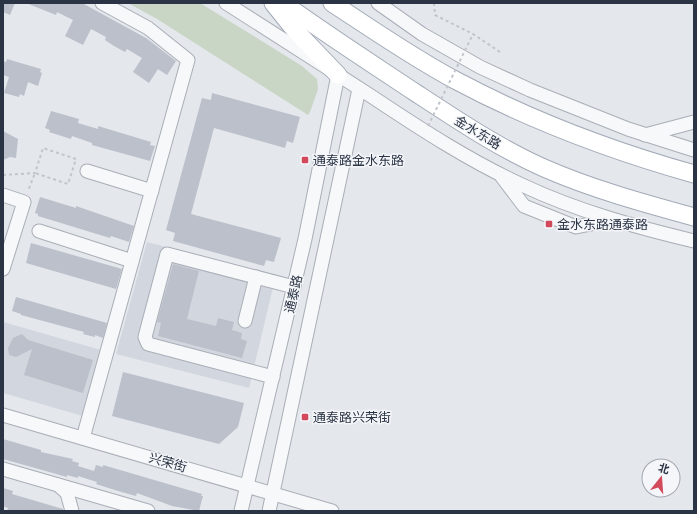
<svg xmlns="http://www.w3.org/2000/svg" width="697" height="514" font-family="Lato,'Noto Sans SC',sans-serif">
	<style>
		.built { fill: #d2d6de }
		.green { fill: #c9d6c5 }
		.building { fill: #bbc0ca }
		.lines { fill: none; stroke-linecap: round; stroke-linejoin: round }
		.minor-casing { stroke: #a9aeb7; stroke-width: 15 }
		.major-casing { stroke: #a3abb8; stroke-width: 19 }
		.path { stroke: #c2c5cb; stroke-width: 2; stroke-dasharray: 3 3; stroke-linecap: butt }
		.minor { stroke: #f7f8fa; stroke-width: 13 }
		.major { stroke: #fff; stroke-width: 17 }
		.path-bridge { stroke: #c2c5cb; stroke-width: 2; stroke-dasharray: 3 3; stroke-linecap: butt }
		.poi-dot { fill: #d1495b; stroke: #f4f6f9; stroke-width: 1.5 }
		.labels { text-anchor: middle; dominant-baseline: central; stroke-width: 3; stroke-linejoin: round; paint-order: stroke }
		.street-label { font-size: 13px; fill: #2b3445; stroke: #f4f6f9 }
		.poi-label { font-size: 13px; fill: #2b3445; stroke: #f4f6f9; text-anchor: start }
	</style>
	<rect width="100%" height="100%" fill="#e4e7ec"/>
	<g class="built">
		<polygon points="147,242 276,275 249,388 116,354"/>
		<polygon points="3,322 101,350 83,416 3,393"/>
	</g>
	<polygon class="green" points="128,3 200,3 302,66 317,79 318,89 310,112 308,115 157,19"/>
	<g class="building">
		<polygon points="3,3 15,3 10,15 3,12"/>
		<polygon points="26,3 82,3 146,38 176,61 167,75 158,69 149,83 133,72 142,58 127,49 125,52 114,46 105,40 106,37 91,29 83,45 65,36 73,20 57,12 56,15"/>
		<polygon points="7,59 41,69 40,72 42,73 38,86 28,82 24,96 20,94 19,97 4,93 9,77 3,75 3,61 6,62"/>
		<polygon points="212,93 300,117 293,143 287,141 285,148 214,128 191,214 281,238 274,262 266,260 264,266 173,241 175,233 166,230 202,98 211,100"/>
		<polygon points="51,111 79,119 78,123 98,129 98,126 151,142 150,145 155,146 150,161 92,145 92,143 72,136 71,139 49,132 50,130 45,128"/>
		<polygon points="3,131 18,139 16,158 10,157 3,160"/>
		<polygon points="40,197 76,208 76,206 134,226 129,242 111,236 110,238 38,216 38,214 35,213"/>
		<polygon points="31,243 122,269 116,289 26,263"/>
		<polygon points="173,264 199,271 187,319 216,326 218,318 234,322 232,330 242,333 241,339 247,341 242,358 158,336 161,323 157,322"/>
		<polygon points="16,297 107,323 103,338 95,335 95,337 83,334 84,332 21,315 21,314 12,311"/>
		<polygon points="22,334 28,340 93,360 83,393 24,375 32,349 16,357 9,355 8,348 13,338"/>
		<polygon points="123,372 244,403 238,427 219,444 112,416"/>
		<polygon points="3,439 41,450 41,452 73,459 72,461 79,463 78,466 94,471 96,465 103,467 103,465 202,494 201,496 203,496 199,511 172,506 137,493 136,496 118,491 96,484 97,482 78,476 78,478 67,475 67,477 3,459"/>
		<polygon points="3,488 13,491 12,494 63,509 63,511 7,511 8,508 3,506"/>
	</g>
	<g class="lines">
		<defs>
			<g id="minor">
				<path d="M226,3c50,32 99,63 148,95 48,32 96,63 148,87 55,26 114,42 172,56"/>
				<polyline points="378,3 422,34 480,67 530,90 628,129 694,150"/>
				<polyline points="645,135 694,122"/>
				<polyline points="87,171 152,191"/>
				<polyline points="502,177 524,206 576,227 611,220"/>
				<polyline points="3,195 24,202 3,269"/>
				<polyline points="39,231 132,261"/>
				<polyline points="245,321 256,277"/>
				<polyline points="273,377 148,344 145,337 167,254 294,287"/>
				<polyline points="3,415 332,511"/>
				<polyline points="83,438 188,60 148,28 102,3"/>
				<polyline points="3,469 148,511"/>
				<polyline points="58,485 67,493 72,511"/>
				<polyline points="241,511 305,239 338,75"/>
				<polyline points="269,511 359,89"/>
			</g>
			<g id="major">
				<polyline points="273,3 293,28 338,75"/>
				<path d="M283,3c43,31 88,60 133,90 41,27 83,55 128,75 48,21 99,35 150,49"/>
				<path d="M332,3c40,26 80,54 123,77 75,40 157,71 239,94"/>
			</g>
		</defs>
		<use href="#minor" class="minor-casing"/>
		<use href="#major" class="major-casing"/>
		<g class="path">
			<polyline points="434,3 435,15 473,34 500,52"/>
			<polyline points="3,175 35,173 43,148 76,159 68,184 35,173 28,191"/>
		</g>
		<use href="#minor" class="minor"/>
		<use href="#major" class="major"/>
		<polyline class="path-bridge" points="428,126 473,34"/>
	</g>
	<g class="poi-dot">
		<rect x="301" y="156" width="8" height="8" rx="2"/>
		<rect x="545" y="220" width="8" height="8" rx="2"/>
		<rect x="301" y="413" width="8" height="8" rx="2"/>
	</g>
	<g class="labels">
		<g class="street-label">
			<text transform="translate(478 132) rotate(31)">金水东路</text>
			<text transform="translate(293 294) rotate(-77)">通泰路</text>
			<text transform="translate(168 462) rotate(16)">兴荣街</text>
		</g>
		<g class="poi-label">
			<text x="313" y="160">通泰路金水东路</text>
			<text x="557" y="224">金水东路通泰路</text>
			<text x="313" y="417">通泰路兴荣街</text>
		</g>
	</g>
	<rect width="697" height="514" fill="none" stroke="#2b3445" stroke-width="8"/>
	<g transform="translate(661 478) rotate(17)"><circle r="19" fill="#f4f6f9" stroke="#a4a8b1"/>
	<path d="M0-3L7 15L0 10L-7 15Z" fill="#d1495b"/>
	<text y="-6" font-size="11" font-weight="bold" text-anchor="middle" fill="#2b3445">北</text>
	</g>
</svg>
